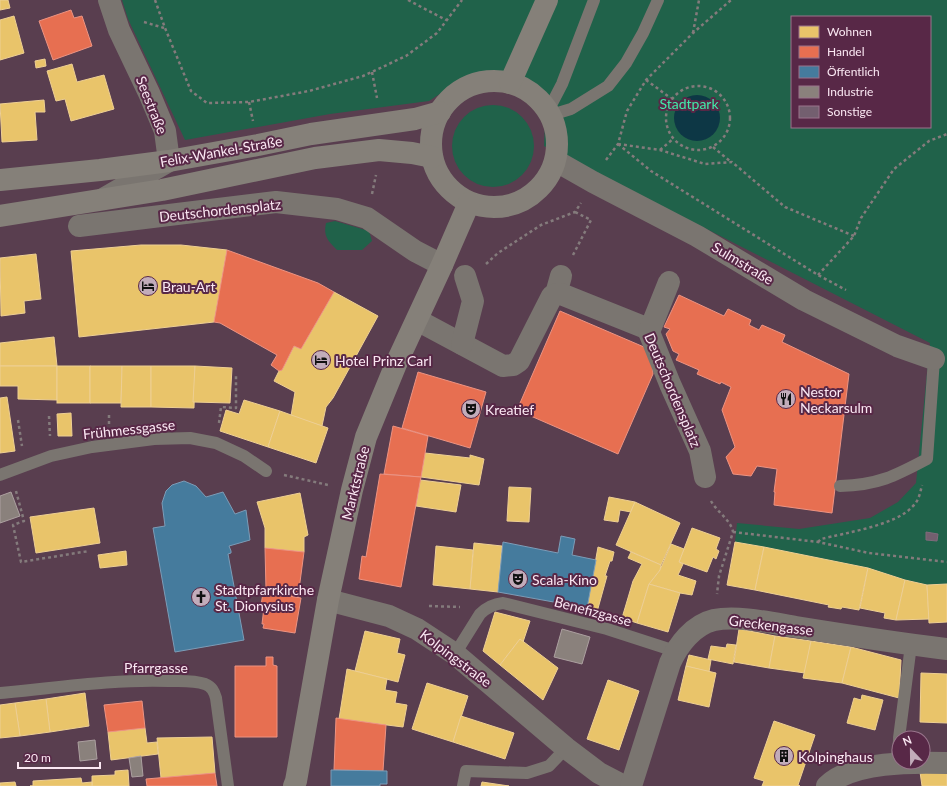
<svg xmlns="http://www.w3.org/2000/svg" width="947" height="786" font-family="Lato,sans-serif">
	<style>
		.green { fill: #20624a; fill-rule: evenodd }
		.water { fill: #0d3745 }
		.homes { fill: #e9c46a; stroke: #eecf93 }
		.shops { fill: #e76f51; stroke: #ed9382 }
		.public { fill: #457b9d; stroke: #7c9cb7 }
		.industry { fill: #8a817c; stroke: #aca0a0 }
		.building { fill: #735f6f; stroke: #7e6b7b }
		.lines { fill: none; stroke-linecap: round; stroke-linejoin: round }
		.path { stroke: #847b7c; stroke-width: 2.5; stroke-dasharray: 3 3; stroke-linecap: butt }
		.lane { stroke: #7a7570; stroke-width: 12 }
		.street { stroke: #7a7570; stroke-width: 22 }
		.secondary { stroke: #858079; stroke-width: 22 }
		.labels { text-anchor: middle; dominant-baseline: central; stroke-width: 4; stroke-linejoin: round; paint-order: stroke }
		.park-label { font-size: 14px; fill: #41eba9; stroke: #582847 }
		.street-label { font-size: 14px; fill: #fbe8f3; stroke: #582847 }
		.poi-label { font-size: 14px; fill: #fbe8f3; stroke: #582847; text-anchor: start }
	</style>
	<rect width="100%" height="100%" fill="#593e4f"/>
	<g class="green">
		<path d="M122,0h825v584l-20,1 -22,-5 -37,-12 -133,-26 2,-19 62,6 71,-11 28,-16 18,-19 14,-140 -386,-197 1,-21 -8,-17 -25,-28 -28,-4 -29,8 -26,17 -99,13 -145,26 -57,-121zM792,17h138v110h-138z"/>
		<circle cx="493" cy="146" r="41"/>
		<path d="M335,221l34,10 3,10 -10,9h-25c-9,-9 -14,-14 -11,-27z"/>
	</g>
	<circle class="water" cx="697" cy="118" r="23"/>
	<g class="homes">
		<polygon points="0,0 8,0 10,8 0,10"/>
		<polygon points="14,16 24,53 0,60 0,20"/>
		<polygon points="45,59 46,66 36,68 35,61"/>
		<polygon points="72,64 77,82 104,75 114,109 71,121 65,99 56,101 47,71"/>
		<polygon points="44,100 45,112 35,112 37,140 2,142 0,104"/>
		<polygon points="141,245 181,245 227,250 214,322 79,337 71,251"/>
		<polygon points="36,254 41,299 24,301 25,313 1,316 0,258"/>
		<polygon points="334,292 378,316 333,398 326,407 322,426 291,416 295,392 274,381 279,371 282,370 294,346 301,349"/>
		<polygon points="54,337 57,366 0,366 0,343"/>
		<polygon points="0,366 57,366 57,400 18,399 18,386 0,386"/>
		<rect x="57" y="366" width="33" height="37"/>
		<polygon points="90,366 122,366 121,403 90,403"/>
		<polygon points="122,366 151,366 151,407 121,407"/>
		<polygon points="151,366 195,366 194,408 151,407"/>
		<polygon points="195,366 232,368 230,403 193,402"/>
		<polygon points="7,397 15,451 0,453 0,398"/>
		<polygon points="244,400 280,411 268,447 220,431 226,410 239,414"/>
		<polygon points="280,411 328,428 316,463 268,447"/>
		<polygon points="71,413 72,436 58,436 57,414"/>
		<polygon points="425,453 470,458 470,455 484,459 479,485 421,477"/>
		<polygon points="420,480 461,485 456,512 416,506"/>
		<polygon points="509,487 531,488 529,522 507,521"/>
		<polygon points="300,493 308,535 304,537 304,552 265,548 265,528 257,502"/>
		<polygon points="609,497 635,502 631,512 620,510 618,522 604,520"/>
		<polygon points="635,502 680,523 661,565 616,545"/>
		<polygon points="94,508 100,543 36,553 30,517"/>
		<polygon points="692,528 720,538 716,549 719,551 716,559 713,557 707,572 679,562"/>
		<polygon points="735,542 764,547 755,590 727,585"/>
		<polygon points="474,543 502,546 498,592 470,589"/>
		<polygon points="671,544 684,549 679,562 683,564 678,575 696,581 692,595 680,593 649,584 660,570"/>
		<polygon points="436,546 473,550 470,589 433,585"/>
		<polygon points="598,547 614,552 612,561 610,561 605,576 607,576 597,612 587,608"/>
		<polygon points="764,547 868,568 859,610 842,607 841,609 828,607 829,605 755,590"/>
		<polygon points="126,551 127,565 100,568 98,555"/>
		<polygon points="631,552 661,565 660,570 649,584 637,623 622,618 633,581 642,564 628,558"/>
		<polygon points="868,568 905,580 896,620 884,618 885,613 860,608"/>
		<polygon points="905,580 927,585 929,619 896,620"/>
		<polygon points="649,584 680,593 668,632 637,623"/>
		<polygon points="947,584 947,622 929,623 927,585"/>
		<polygon points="495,612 530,621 523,642 520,639 500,665 483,651"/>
		<polygon points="739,629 775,636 769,668 734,662"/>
		<polygon points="365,631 400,639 397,653 405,655 398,682 355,671"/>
		<polygon points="775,636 811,641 805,673 769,668"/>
		<polygon points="520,639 558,668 543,700 500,665"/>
		<polygon points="811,641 851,647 842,683 803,678"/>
		<polygon points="727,644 736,645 733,664 708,659 711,646 726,648"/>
		<polygon points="851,647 901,660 899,698 842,683"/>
		<polygon points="689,655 711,660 709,672 686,666"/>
		<polygon points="686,666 716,673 709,707 678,700"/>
		<polygon points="347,669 387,679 385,690 397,692 395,703 407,705 403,727 339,719"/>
		<polygon points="921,673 947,674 947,723 920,722"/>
		<polygon points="608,680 639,691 619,750 587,739"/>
		<polygon points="427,683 468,696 453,742 412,729"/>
		<polygon points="85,693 89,726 50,732 46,699"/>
		<polygon points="862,695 883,700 875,730 847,723 854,698 861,700"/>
		<polygon points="46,699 50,732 20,736 15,703"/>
		<polygon points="15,703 20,736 0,738 0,705"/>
		<polygon points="461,716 514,733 505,759 453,742"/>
		<polygon points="774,721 815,735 798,785 800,786 762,786 764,781 754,778"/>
		<polygon points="145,728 147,743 157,742 158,754 111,760 108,732"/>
		<polygon points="212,737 215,773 161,778 157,738"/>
		<polygon points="128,770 129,786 92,786 92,776 115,775 115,771"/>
		<polygon points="947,771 947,786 922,786 920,772"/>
		<polygon points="81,778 82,783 92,782 92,786 30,786 33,786 33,781"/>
		<polygon points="15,782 16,786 0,786 0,783"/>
		<polygon points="482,782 509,786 481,786"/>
	</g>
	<g class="shops">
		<polygon points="71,10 74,18 82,16 92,46 53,60 39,21"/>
		<polygon points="227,250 318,283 334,292 301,349 294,346 282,370 279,371 271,365 277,355 220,323 214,322"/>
		<polygon points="679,295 724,316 728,309 751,320 749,325 759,330 762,325 785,335 782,342 849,374 832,513 774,505 775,492 774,492 777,469 757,466 751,476 733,474 726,457 735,447 722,410 731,387 721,382 720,384 697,374 699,370 676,360 679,354 673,351 666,334 670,329 664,327"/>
		<polygon points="560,311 644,347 652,360 653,374 618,454 517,410"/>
		<polygon points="418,372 486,392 470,448 402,428"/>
		<polygon points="393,426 428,436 421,477 384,474"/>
		<polygon points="380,474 421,477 401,587 359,579 362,556 366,557"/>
		<polygon points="265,548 304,552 298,597 263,592 263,590 266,590"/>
		<polygon points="263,592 301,598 295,633 263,628 264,624 262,624 264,607 261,606"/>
		<polygon points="266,657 273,657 273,665 277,666 277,737 235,737 235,666 266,666"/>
		<polygon points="142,701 145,728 108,732 104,705"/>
		<polygon points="336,718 386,725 383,771 334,770"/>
		<polygon points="215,773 217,786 147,786 146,779"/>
	</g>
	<g class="public">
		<polygon points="184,481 196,486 206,497 223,492 235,514 246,510 250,540 229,546 231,551 231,553 228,554 244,640 175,652 153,528 165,526 162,503 166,491 172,485"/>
		<polygon points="561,536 575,539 572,555 596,560 587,608 498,592 503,542 558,553"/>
		<polygon points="331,770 387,771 387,784 380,784 380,786 331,786"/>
	</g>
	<g class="industry">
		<polygon points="11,492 20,516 0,523 0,496"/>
		<polygon points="562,629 590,637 582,664 554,657"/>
		<polygon points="95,740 97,759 80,761 78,742"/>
		<polygon points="141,756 143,776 132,777 129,758"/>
	</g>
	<polygon class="building" points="926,532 938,534 937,541 926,540"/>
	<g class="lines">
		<g class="path">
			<polyline points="155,0 165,28 191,91 207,103 249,102 309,91 363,76 406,56 437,33 462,0"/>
			<polyline points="408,0 446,20"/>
			<polyline points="144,22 164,28"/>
			<polyline points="693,33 699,0"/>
			<polyline points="372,72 377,98"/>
			<polyline points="646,80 672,99"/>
			<circle cx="698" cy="118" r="32"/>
			<polyline points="249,102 253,121"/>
			<polyline points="618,144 651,171 818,275 846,290"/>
			<polyline points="618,144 660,150 705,164 732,162 785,207 854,236"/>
			<polyline points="713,147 731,162"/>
			<polyline points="660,150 673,139"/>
			<polyline points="606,160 618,144 627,111 646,80 693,33 731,0"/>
			<polyline points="372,194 376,175"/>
			<polyline points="573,255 591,220 575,212"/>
			<polyline points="486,264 498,253 541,225 575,212 581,203"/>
			<polyline points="818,275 854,236 861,218 894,169 929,141 947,134"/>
			<polyline points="109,415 109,424"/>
			<polyline points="49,416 50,436"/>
			<polyline points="18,420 22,446"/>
			<polyline points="219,423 221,407 236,408 236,374"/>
			<polyline points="284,475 328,485"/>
			<polyline points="16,491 24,521 13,525 21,562 89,551"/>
			<path d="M711,501c6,11 20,19 22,31l-14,44 -2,18"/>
			<polyline points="733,532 818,542 869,553 947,562"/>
			<path d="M818,542l3,-3c24,-6 75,-14 91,-32 7,-6 8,-14 10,-22"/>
			<polyline points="429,606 460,607"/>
		</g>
		<g class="lane">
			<polyline points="548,111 562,84 594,0"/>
			<polyline points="551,115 571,109 608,86 626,63 643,33 658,0"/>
			<polyline points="0,475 51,456 92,447 154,439 190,438 216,443 244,456 266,471"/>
			<path d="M840,486c38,-1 55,-10 87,-27l7,-100"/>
			<path d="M455,654l25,-40c7,-7 14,-10 23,-11l104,26 68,22"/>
			<path d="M0,693c56,-5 112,-14 169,-12 11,0 25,-1 36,3 7,3 9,7 11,14l12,88"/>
			<polyline points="899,738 911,645"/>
			<polyline points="896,764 899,741"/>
			<polyline points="463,786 466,771 527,773 549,766 566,748"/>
		</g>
		<g class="street">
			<polyline points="556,161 593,182 697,236 804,300 897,346 934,359"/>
			<polyline points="103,199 169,161 165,131 149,93 119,30 109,0"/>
			<polyline points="79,226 276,202 337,209 367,218 415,251 442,265"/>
			<polyline points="556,294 561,276"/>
			<polyline points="417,320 503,366 513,365 519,361 552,296 556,294 561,294 646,328 649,332 670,384 700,451 705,477"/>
			<polyline points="649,332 669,282"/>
			<polyline points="462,344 473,301 465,276"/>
			<polyline points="328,600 389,616 417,629 455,654 566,748 599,773 624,786"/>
			<path d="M631,786l39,-123c8,-18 23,-38 44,-43 23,-5 58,3 82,7 50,8 100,16 151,22"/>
			<path d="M827,786c25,-25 87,-24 120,-23"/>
		</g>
		<g class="secondary">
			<circle cx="494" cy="144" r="63"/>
			<polyline points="510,83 547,0"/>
			<polyline points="0,180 100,170 169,161 258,145 311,134 415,119 440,112"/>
			<polyline points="0,216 162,190 315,158 379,150 412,153 432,157"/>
			<polyline points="294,786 296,781 328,600 352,490 366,437 396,364 442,265 469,203"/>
		</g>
	</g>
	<defs>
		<symbol id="hotel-disc" viewBox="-11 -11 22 22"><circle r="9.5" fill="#c2acba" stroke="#582847"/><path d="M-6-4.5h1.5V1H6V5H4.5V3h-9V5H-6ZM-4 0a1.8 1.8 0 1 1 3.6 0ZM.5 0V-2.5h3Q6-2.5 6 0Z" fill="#111"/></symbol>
		<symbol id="restaurant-disc" viewBox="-11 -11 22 22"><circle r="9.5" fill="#c2acba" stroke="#582847"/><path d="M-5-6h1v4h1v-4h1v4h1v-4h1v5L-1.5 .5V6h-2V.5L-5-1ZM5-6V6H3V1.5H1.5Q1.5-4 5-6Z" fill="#111"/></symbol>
		<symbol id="theatre-disc" viewBox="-11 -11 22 22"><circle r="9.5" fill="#c2acba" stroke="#582847"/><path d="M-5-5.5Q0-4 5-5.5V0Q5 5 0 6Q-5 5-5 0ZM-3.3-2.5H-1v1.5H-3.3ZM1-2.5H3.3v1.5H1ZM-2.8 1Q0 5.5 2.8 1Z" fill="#111"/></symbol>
		<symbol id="church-disc" viewBox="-11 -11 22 22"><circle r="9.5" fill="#c2acba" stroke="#582847"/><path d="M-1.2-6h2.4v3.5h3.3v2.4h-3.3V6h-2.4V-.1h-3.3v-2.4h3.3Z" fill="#111"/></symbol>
		<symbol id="building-disc" viewBox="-11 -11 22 22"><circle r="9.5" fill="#c2acba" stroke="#582847"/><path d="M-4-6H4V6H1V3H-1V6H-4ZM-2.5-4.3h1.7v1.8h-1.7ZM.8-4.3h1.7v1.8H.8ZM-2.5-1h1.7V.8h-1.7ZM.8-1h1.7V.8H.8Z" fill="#111"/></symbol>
	</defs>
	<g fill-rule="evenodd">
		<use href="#hotel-disc" x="137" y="275" width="22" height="22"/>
		<use href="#hotel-disc" x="310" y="349" width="22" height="22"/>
		<use href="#restaurant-disc" x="775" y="388" width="22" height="22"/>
		<use href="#theatre-disc" x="460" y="398" width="22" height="22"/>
		<use href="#theatre-disc" x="507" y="568" width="22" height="22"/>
		<use href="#church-disc" x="190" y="586" width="22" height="22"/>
		<use href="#building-disc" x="773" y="745" width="22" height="22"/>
	</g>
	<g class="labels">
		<g class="park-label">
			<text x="689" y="103">Stadtpark</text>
		</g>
		<g class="street-label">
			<text transform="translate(152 105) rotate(68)">Seestraße</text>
			<text transform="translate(221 151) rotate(-10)">Felix-Wankel-Straße</text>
			<text transform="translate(220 210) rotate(-6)">Deutschordensplatz</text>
			<text transform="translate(743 263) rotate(31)">Sulmstraße</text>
			<text transform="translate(673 390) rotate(67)">Deutschordensplatz</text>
			<text transform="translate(129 429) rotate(-6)">Frühmessgasse</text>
			<text transform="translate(355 483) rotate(-76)">Marktstraße</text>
			<text transform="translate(593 611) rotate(15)">Benefizgasse</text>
			<text transform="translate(771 625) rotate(7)">Greckengasse</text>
			<text transform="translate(456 658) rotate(37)">Kolpingstraße</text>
			<text x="156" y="667">Pfarrgasse</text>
		</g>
		<g class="poi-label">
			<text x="162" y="286">Brau-Art</text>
			<text x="335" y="360">Hotel Prinz Carl</text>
			<text x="800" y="391">Nestor<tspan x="800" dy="16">Neckarsulm</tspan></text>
			<text x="485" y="409">Kreatief</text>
			<text x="532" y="579">Scala-Kino</text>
			<text x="215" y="589">Stadtpfarrkirche<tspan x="215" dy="16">St. Dionysius</tspan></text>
			<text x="798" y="756">Kolpinghaus</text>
		</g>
	</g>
	<rect x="791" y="16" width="140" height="112" fill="#582847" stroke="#99758c"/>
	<rect x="799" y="26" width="20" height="12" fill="#e9c46a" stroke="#99758c"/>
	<text x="827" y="36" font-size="12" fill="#fbe8f3">Wohnen</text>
	<rect x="799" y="46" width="20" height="12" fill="#e76f51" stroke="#99758c"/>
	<text x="827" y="56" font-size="12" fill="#fbe8f3">Handel</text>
	<rect x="799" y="66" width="20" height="12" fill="#457b9d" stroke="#99758c"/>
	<text x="827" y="76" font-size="12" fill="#fbe8f3">Öffentlich</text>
	<rect x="799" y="86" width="20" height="12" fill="#8a817c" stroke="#99758c"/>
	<text x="827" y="96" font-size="12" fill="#fbe8f3">Industrie</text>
	<rect x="799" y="106" width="20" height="12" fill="#735f6f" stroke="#99758c"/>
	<text x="827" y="116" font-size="12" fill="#fbe8f3">Sonstige</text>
	<g transform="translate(911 750) rotate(338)"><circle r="19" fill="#582847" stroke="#99758c"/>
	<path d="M0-3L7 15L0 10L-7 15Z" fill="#c2acba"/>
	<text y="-6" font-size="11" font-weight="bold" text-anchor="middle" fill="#fbe8f3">N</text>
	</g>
	<path d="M18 762v6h82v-6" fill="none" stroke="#fbe8f3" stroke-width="2"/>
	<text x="24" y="762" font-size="12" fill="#fbe8f3" stroke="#582847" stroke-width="3" paint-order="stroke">20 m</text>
</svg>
